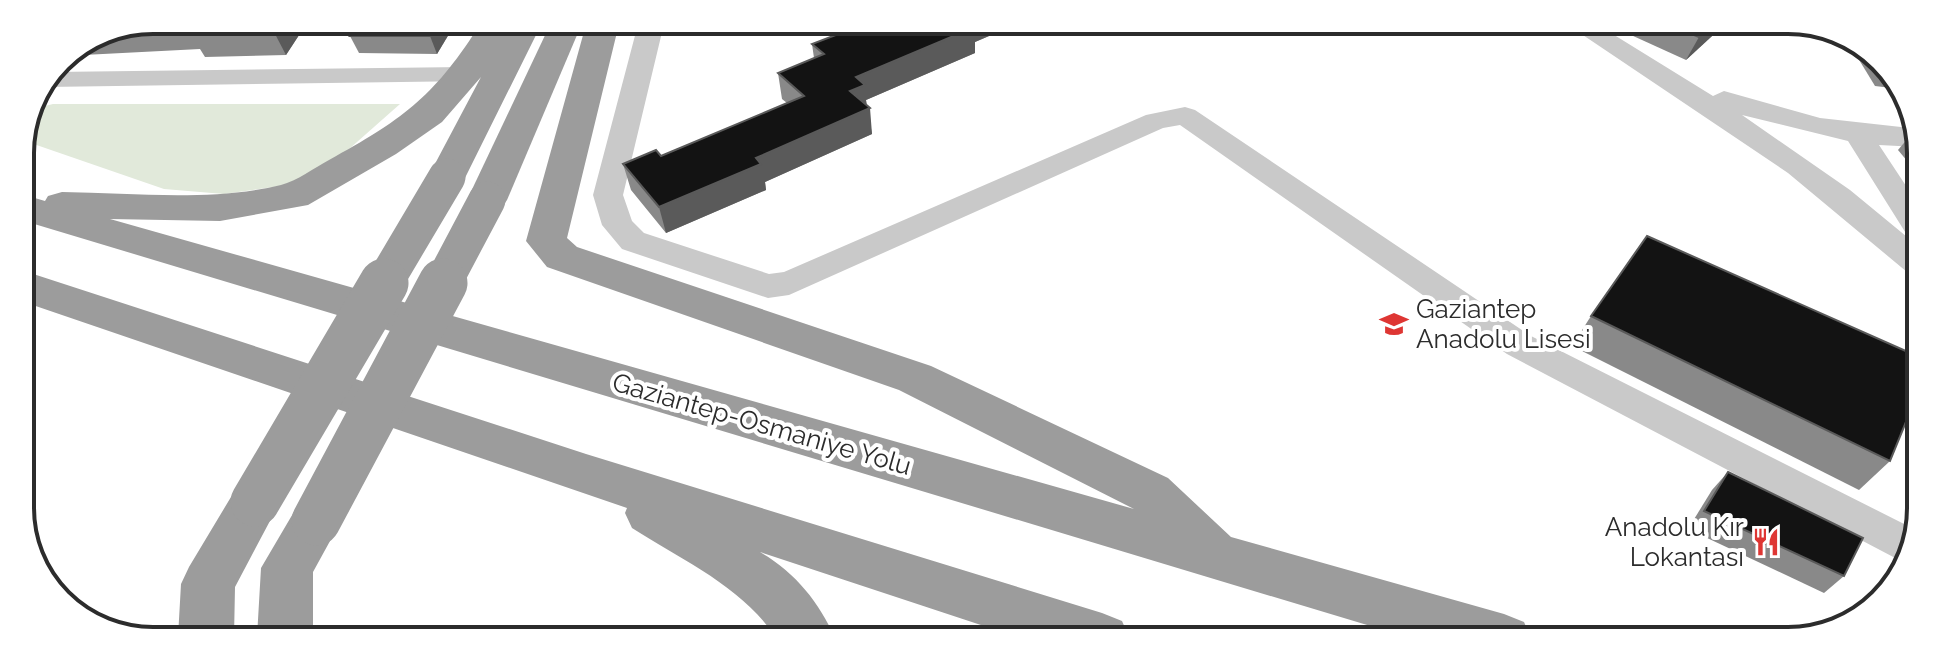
<svg xmlns="http://www.w3.org/2000/svg" width="1941" height="661" font-family="Raleway,sans-serif">
	<style>
		.green { fill: #e1e9da }
		.lines { fill: none; stroke-linecap: round; stroke-linejoin: round }
		.minor { fill: #c9c9c9; fill-rule: evenodd }
		.trunk { fill: #9c9c9c; fill-rule: evenodd }
		.trunk-bridge-far1 { stroke: #9c9c9c; stroke-width: 37 }
		.trunk-bridge { stroke: #9c9c9c; stroke-width: 49 }
		.wall { fill: #898989 }
		.shaded-wall { fill: #5a5a5a }
		.building { fill: #131313; stroke: #5a5a5a; stroke-width: 2 }
		.labels { text-anchor: middle; dominant-baseline: central; stroke-width: 8; stroke-linejoin: round; paint-order: stroke }
		.poi-label { font-size: 26px; fill: #2c2c2c; stroke: #fff; text-anchor: start }
		.street-label { font-size: 26px; fill: #2c2c2c; stroke: #fff }
		.rim { fill: none; stroke: #2c2c2c; stroke-width: 4 }
	</style>
	<rect width="100%" height="100%" fill="#fff"/>
	<polygon class="green" points="53,104 400,104 331,165 287,185 224,194 164,189 22,140 37,108"/>
	<g class="lines">
		<g class="minor">
			<polygon points="1568,25 1598,25 1713,96 1724,91 1820,118 1919,129 1918,147 1879,145 1918,204 1918,239 1907,235 1848,141 1742,115 1850,190 1918,246 1918,275 1907,272 1788,173"/>
			<polygon points="637,28 663,28 623,195 632,221 644,233 769,274 784,272 1146,115 1185,107 1195,110 1531,336 1916,530 1916,543 1904,562 1899,560 1507,354 1180,125 1163,128 789,295 768,298 622,249 602,225 593,195"/>
			<polygon points="465,67 474,69 478,75 474,81 46,87 53,72"/>
		</g>
		<g class="trunk">
			<polygon points="580,28 507,200 501,209 487,213 473,209 467,200 548,29"/>
			<path d="M585,28h33l-51,210 10,9 354,119 237,112 63,59 273,77 20,8 8,18h-115l-1396,-420v-26l24,7 3,-5 14,-4c72,1 148,10 219,-7 16,-4 33,-17 48,-25 71,-39 104,-62 148,-131h62l-78,157 -14,3 -14,-3 -5,-9 53,-100 -39,45 -46,32 -88,51 -88,16 -110,-2 1024,290 -235,-119 -352,-123 -21,-26z"/>
			<path d="M21,270l565,184 516,159 20,8 8,18h-107l-263,-87c35,20 59,50 75,86h-59c-33,-51 -94,-78 -144,-110l-7,-15 2,-5 -606,-207z"/>
			<polygon points="255,481 273,487 280,502 235,587 234,637 178,637 181,584 189,567 237,487"/>
			<polygon points="316,499 334,505 341,521 313,572 313,637 257,637 261,568 298,505"/>
		</g>
		<g class="trunk-bridge-far1">
			<polyline points="383,285 447,177"/>
			<polyline points="442,285 487,200"/>
		</g>
		<g class="trunk-bridge">
			<polyline points="255,502 384,283"/>
			<polyline points="316,521 443,283"/>
		</g>
	</g>
	<g class="wall">
		<polygon points="1609,25 1724,25 1686,60"/>
		<polygon points="1010,27 975,42 975,53 866,100 872,134 765,182 766,190 666,233 631,190 623,164 661,156 787,103 782,99 778,73 814,58 812,44 854,28"/>
		<polygon points="303,29 286,55 205,57 200,49 64,56 102,30"/>
		<polygon points="355,29 452,29 437,54 359,53 350,36"/>
		<polygon points="1847,40 1888,65 1900,89 1875,86"/>
		<polygon points="1914,131 1919,131 1918,174 1898,150"/>
		<polygon points="1591,316 1890,461 1859,490 1572,346"/>
		<polygon points="1728,472 1844,576 1824,593 1688,529 1712,490"/>
	</g>
	<g class="shaded-wall">
		<polygon points="1712,25 1724,25 1686,60 1699,37"/>
		<polygon points="965,27 1010,27 975,42 975,53 866,100 867,109 870,108 872,134 765,182 766,190 666,233 659,207 756,158 850,91 856,77"/>
		<polygon points="276,29 303,29 286,55 274,32"/>
		<polygon points="434,29 452,29 437,54 430,36"/>
	</g>
	<g class="building">
		<polygon points="1670,25 1712,25 1699,37"/>
		<polygon points="975,27 856,77 865,85 850,91 870,108 756,158 761,164 659,207 623,164 656,150 661,156 804,96 778,73 824,54 812,44 854,28"/>
		<polygon points="276,29 274,32 191,35 195,30"/>
		<polygon points="355,29 434,29 430,36 350,36"/>
		<polygon points="1647,236 1917,356 1917,395 1890,461 1591,316"/>
		<polygon points="1728,472 1863,538 1844,576 1704,511"/>
	</g>
	<defs>
		<symbol id="school-bare" viewBox="-9 -9 18 18"><path d="M0-5L7-2L0 1L-7-2ZM-4 1L0 2.5L4 1V4Q0 6-4 4Z" fill="#de3633" stroke="#fff" stroke-width="2.5" paint-order="stroke"/></symbol>
		<symbol id="restaurant-bare" viewBox="-9 -9 18 18"><path d="M-5-6h1v4h1v-4h1v4h1v-4h1v5L-1.5 .5V6h-2V.5L-5-1ZM5-6V6H3V1.5H1.5Q1.5-4 5-6Z" fill="#de3633" stroke="#fff" stroke-width="2.5" paint-order="stroke"/></symbol>
	</defs>
	<g fill-rule="evenodd">
		<use href="#school-bare" x="1374" y="304" width="40" height="40"/>
		<use href="#restaurant-bare" x="1746" y="522" width="40" height="40"/>
	</g>
	<g class="labels">
		<g class="poi-label">
			<text x="1416" y="309">Gaziantep<tspan x="1416" dy="30">Anadolu Lisesi</tspan></text>
			<text x="1744" y="527" text-anchor="end">Anadolu Kır<tspan x="1744" dy="30">Lokantası</tspan></text>
		</g>
		<g class="street-label">
			<text transform="translate(762 424) rotate(16)">Gaziantep-Osmaniye Yolu</text>
		</g>
	</g>
	<path d="M0 0H1941V661H0ZM153 34H1788A119 119 0 0 1 1907 153V508A119 119 0 0 1 1788 627H153A119 119 0 0 1 34 508V153A119 119 0 0 1 153 34Z" fill="#fff" fill-rule="evenodd"/>
	<path class="rim" d="M153 34H1788A119 119 0 0 1 1907 153V508A119 119 0 0 1 1788 627H153A119 119 0 0 1 34 508V153A119 119 0 0 1 153 34Z"/>
</svg>
